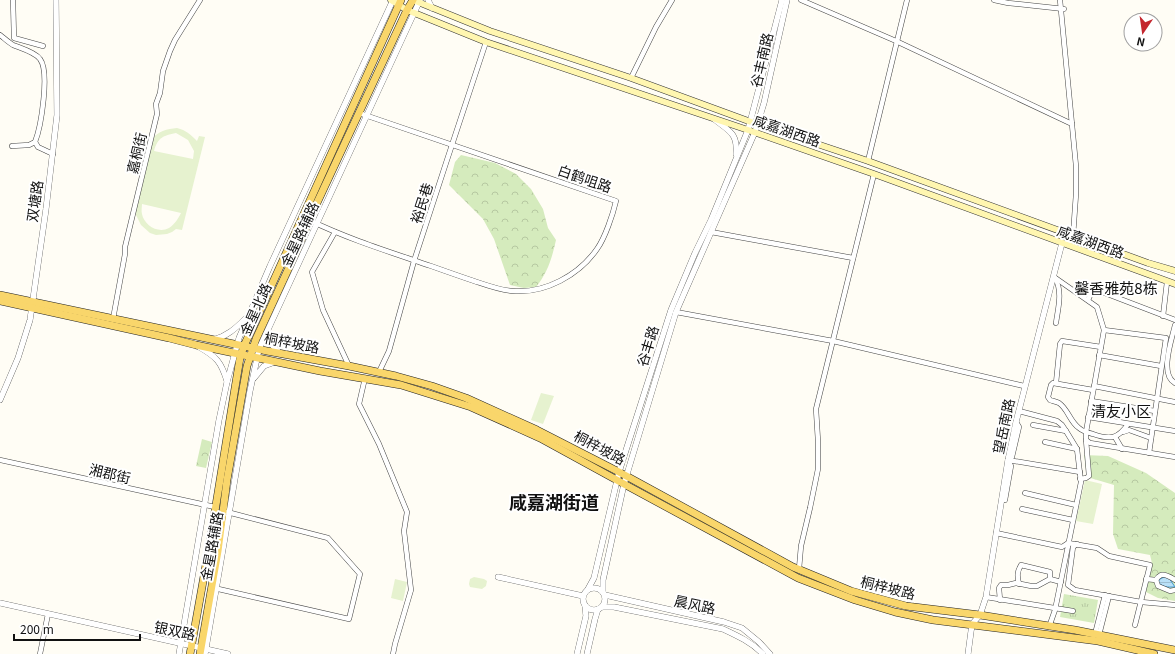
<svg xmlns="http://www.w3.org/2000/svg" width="1175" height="654" font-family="Georgia,'Noto Sans SC',serif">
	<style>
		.grass { fill: url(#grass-tufts) }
		.park { fill: url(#park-crowns) }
		.pitch { fill: #e6f2cf; fill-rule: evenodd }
		.water { fill: url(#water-rules); stroke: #3f96cf }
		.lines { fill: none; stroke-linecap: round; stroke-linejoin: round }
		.minor-casing { stroke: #444; stroke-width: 5.5 }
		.tertiary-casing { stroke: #444; stroke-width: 6 }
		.secondary-casing { stroke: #333; stroke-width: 7 }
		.primary-casing { stroke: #222; stroke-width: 8 }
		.minor { stroke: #fff; stroke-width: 4.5 }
		.tertiary { stroke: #fff; stroke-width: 5.5 }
		.secondary { stroke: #fff6b0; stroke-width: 6 }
		.primary { stroke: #f9d66b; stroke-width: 7 }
		.labels { text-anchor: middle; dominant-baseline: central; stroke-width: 4; stroke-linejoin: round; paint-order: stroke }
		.street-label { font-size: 14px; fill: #111; stroke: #fff }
		.neighbourhood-label { font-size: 15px; fill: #111; stroke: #fff }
		.district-label { font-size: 18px; font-weight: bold; fill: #111; stroke: #fff }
	</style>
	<defs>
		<pattern id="grass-tufts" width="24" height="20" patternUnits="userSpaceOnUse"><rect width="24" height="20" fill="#d5ebbd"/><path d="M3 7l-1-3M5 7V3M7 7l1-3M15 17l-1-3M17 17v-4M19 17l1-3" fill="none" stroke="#b6c8a1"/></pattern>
		<pattern id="park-crowns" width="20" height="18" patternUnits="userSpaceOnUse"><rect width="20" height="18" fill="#d5ebbd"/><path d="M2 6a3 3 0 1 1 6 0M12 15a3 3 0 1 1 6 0" fill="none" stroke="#b6c8a1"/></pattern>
		<pattern id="water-rules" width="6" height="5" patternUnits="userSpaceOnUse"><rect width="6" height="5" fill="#b9e0f7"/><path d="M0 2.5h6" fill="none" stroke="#9ebfd3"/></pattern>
	</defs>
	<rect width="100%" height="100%" fill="#fffdf5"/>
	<polygon class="grass" points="1064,594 1098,600 1094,623 1060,617"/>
	<g class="park">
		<path d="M461,155l34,8 21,11 15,15 12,20 5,19 8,12c-4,18 -8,32 -20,47l-12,1 -14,-3 -16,-46 -11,-20 -34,-34 6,-23z"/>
		<polygon points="202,439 212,442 206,468 196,466"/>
		<polygon points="1084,455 1108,456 1146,473 1175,493 1175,601 1158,598 1146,592 1152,563 1150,555 1118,549 1113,534 1114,485 1087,477"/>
	</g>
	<g class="pitch">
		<path d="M177,128c9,2 14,7 20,13l2,-5 6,1 -23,93 -6,-1 -4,3 -5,2 -11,1 -6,-2 -9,-8 -6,-12 16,-73c7,-9 16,-11 26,-12zM176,133l12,7 6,11 -1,8 -39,-8c4,-14 9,-15 22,-18zM142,204l39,9c-3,6 -6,11 -12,15 -11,6 -25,-3 -27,-14 -1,-3 0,-7 0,-10z"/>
		<polygon points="541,393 554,396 543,424 531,420"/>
		<polygon points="1085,480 1102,484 1093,524 1076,521"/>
		<polygon points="474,577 484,579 487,581 486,586 482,589 470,587 469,584 470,579"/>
		<polygon points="395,579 407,582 403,601 391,598"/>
	</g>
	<path class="water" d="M1164,577l5,1 6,9c-8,0 -11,1 -17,-5l2,-3z"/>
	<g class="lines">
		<defs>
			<g id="minor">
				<polyline points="13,0 14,38 43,46"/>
				<polyline points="801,0 896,41 1072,124"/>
				<polyline points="994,0 1008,3 1064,9"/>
				<polyline points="1060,0 1076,166 1076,194 1073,236"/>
				<path d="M0,35c4,3 8,7 13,10 7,3 22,7 27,14 10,13 1,68 -5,83l3,5 15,7"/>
				<polyline points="631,78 656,27 672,0"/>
				<polyline points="12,146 29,145 35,142"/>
				<polyline points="868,161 907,0"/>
				<path d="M309,220c39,19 81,32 122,46 14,5 28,10 43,15 12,4 25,9 38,10 33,3 67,-16 85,-42 8,-11 16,-35 19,-48l-257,-88"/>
				<polyline points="335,232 312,272 323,310 349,366"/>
				<polyline points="711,232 853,258"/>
				<polyline points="1054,277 1097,307 1104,330 1086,432 1086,440 1090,443 1175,457"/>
				<path d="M1055,278c8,14 3,30 1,45"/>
				<polyline points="1089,287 1175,320"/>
				<polyline points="1088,300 1093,289"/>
				<polyline points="676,312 833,341 1024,386"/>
				<polyline points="1163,316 1167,282"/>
				<polyline points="113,319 125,254 125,247 157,114 156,104 160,93 163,71 170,51 175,40 200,0"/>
				<path d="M1175,325c-3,14 -16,49 0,58"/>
				<polyline points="1104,330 1166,338 1149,453"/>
				<polyline points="1099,355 1161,366"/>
				<polyline points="379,372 389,351 414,261 446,163 486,42"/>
				<polyline points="365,378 359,404 379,444 407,512 404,531 411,590 395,644 393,654"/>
				<polyline points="1056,383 1060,344 1062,341 1101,347"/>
				<polyline points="1094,386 1175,402"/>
				<path d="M1093,390l-40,-7 -2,2 -3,12 2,3c3,1 7,2 9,3 9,6 11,19 20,25 3,3 10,5 14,6 17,6 25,5 35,-10"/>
				<polyline points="1091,401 1155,411"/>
				<polyline points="1019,411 1057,421 1062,425 1066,431"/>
				<polyline points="1088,417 1175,431"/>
				<polyline points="1033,425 1066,431 1077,449 1081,482 1055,610 1049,627"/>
				<polyline points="1123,432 1129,430 1151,438"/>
				<polyline points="1115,437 1122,449"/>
				<polyline points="1045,442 1077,449"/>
				<polyline points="0,460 215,507"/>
				<polyline points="1008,460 1080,472"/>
				<polyline points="1008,460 1012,457 1019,427 1016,422"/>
				<polyline points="1080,479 1086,478 1089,476 1086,440"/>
				<polyline points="1025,493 1076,505"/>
				<polyline points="1005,500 1011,466 1008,460"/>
				<polyline points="1022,509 1073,520"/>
				<polyline points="996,533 1062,547 1068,543 1097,548 1109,556 1150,565 1135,625"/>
				<polyline points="1077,544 1073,547 1068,585 1075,590 1141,602 1175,605"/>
				<polyline points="799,569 801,546 810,508 818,469 818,441 816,409 874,174"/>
				<path d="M1146,579l10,1c1,-2 3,-4 5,-5 4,-1 11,3 14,5"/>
				<polyline points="1156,580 1158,586 1170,591 1175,590"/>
				<path d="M1019,584c-2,-8 -2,-12 2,-19l29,7v7"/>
				<polyline points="214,588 349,619 360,574 328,538 227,512"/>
				<polyline points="986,597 1073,611"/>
				<polyline points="1000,600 999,588 1001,585 1008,585 1016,583 1031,586 1037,586 1050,579 1061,582"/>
				<polyline points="1095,634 1105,595"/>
				<polyline points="1099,635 1109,596"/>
				<polyline points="40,654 48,614"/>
			</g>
			<g id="tertiary">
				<polyline points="428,0 432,8"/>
				<path d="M714,119c15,12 24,14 22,35"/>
				<path d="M268,331c-1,10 6,17 13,23"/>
				<path d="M213,340c14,-4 22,-11 32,-21"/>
				<path d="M199,347c18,10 22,15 28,34"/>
				<polyline points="254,378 264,366 275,362"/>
				<polyline points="0,400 18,358 30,320 46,209 57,115 56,0"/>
				<polyline points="498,577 583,596"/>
				<circle cx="594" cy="599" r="11"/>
				<polyline points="588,589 594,578 619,472 671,310 695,253 711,220 748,130 782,0"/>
				<polyline points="603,592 603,580 624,484 676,312 755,132 764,103 787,0"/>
				<polyline points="605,595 724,622 742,628 759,642 770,654"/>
				<polyline points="0,603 228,654"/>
				<path d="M602,607h12l109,22c15,7 28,13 40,25"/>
				<polyline points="179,654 219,420 227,382 239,338 270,266 393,0"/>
				<polyline points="205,654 250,391 259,349 420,0"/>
				<polyline points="577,654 586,616 585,605"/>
				<polyline points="587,654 595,619 598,609"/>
				<polyline points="968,654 972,624 980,615 986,597 1008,460 1016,422 1062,243"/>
			</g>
			<g id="secondary">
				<polyline points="391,0 407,10 486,42 748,130 874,174 1175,284"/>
				<polyline points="413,0 490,31 631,78 751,122 868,161 1148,263 1175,271"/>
			</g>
			<g id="primary">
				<polyline points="0,295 267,351 349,366 396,376 432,386 466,398 537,430 619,472 793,567 851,591 906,606 980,615 1075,630 1175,650"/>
				<polyline points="0,301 169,338 196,345 320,371 401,385 471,407 540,438 624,484 798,578 855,600 895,612 933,620 1098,641 1154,654"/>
				<polyline points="190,654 209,548 235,388 240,358 244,346 401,0"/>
				<polyline points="200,654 218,551 227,480 247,366 256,339 298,248 309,220 407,10 413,0"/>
			</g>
		</defs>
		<use href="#minor" class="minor-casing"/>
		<use href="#tertiary" class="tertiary-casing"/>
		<use href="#secondary" class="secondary-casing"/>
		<use href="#primary" class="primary-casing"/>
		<use href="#minor" class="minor"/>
		<use href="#tertiary" class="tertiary"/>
		<use href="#secondary" class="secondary"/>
		<use href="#primary" class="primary"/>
	</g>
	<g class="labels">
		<g class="street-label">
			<text transform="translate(761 60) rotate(-77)">谷丰南路</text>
			<text transform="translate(787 130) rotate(19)">咸嘉湖西路</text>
			<text transform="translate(136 153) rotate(-77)">嘉桐街</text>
			<text transform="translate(585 178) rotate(19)">白鹤咀路</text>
			<text transform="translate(34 201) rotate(-82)">双塘路</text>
			<text transform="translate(421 203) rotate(-72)">裕民巷</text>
			<text transform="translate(299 234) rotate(-65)">金星路辅路</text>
			<text transform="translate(1091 241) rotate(20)">咸嘉湖西路</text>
			<text transform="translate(255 309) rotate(-66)">金星北路</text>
			<text transform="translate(292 342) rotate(11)">桐梓坡路</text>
			<text transform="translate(647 346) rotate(-73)">谷丰路</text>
			<text transform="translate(1003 426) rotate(-78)">望岳南路</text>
			<text transform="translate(600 447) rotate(28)">桐梓坡路</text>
			<text transform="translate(110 473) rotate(13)">湘郡街</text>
			<text transform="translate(211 546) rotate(-80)">金星路辅路</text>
			<text transform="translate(888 587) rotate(14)">桐梓坡路</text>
			<text transform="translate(695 604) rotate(12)">晨风路</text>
			<text transform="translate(175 630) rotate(12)">银双路</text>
		</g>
		<g class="neighbourhood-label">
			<text x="1116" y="287">馨香雅苑8栋</text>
			<text x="1121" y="410">清友小区</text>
		</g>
		<g class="district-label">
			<text x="554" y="501">咸嘉湖街道</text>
		</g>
	</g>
	<g transform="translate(1143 32) rotate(193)"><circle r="19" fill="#ffffff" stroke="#a0a0a0"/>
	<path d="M0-3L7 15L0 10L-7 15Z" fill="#c4262e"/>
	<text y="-6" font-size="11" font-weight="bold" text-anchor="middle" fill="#111111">N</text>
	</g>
	<path d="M14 634v6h126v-6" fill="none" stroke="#111111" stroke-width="2"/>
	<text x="20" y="634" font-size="12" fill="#111111" stroke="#ffffff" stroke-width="3" paint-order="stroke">200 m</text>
</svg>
